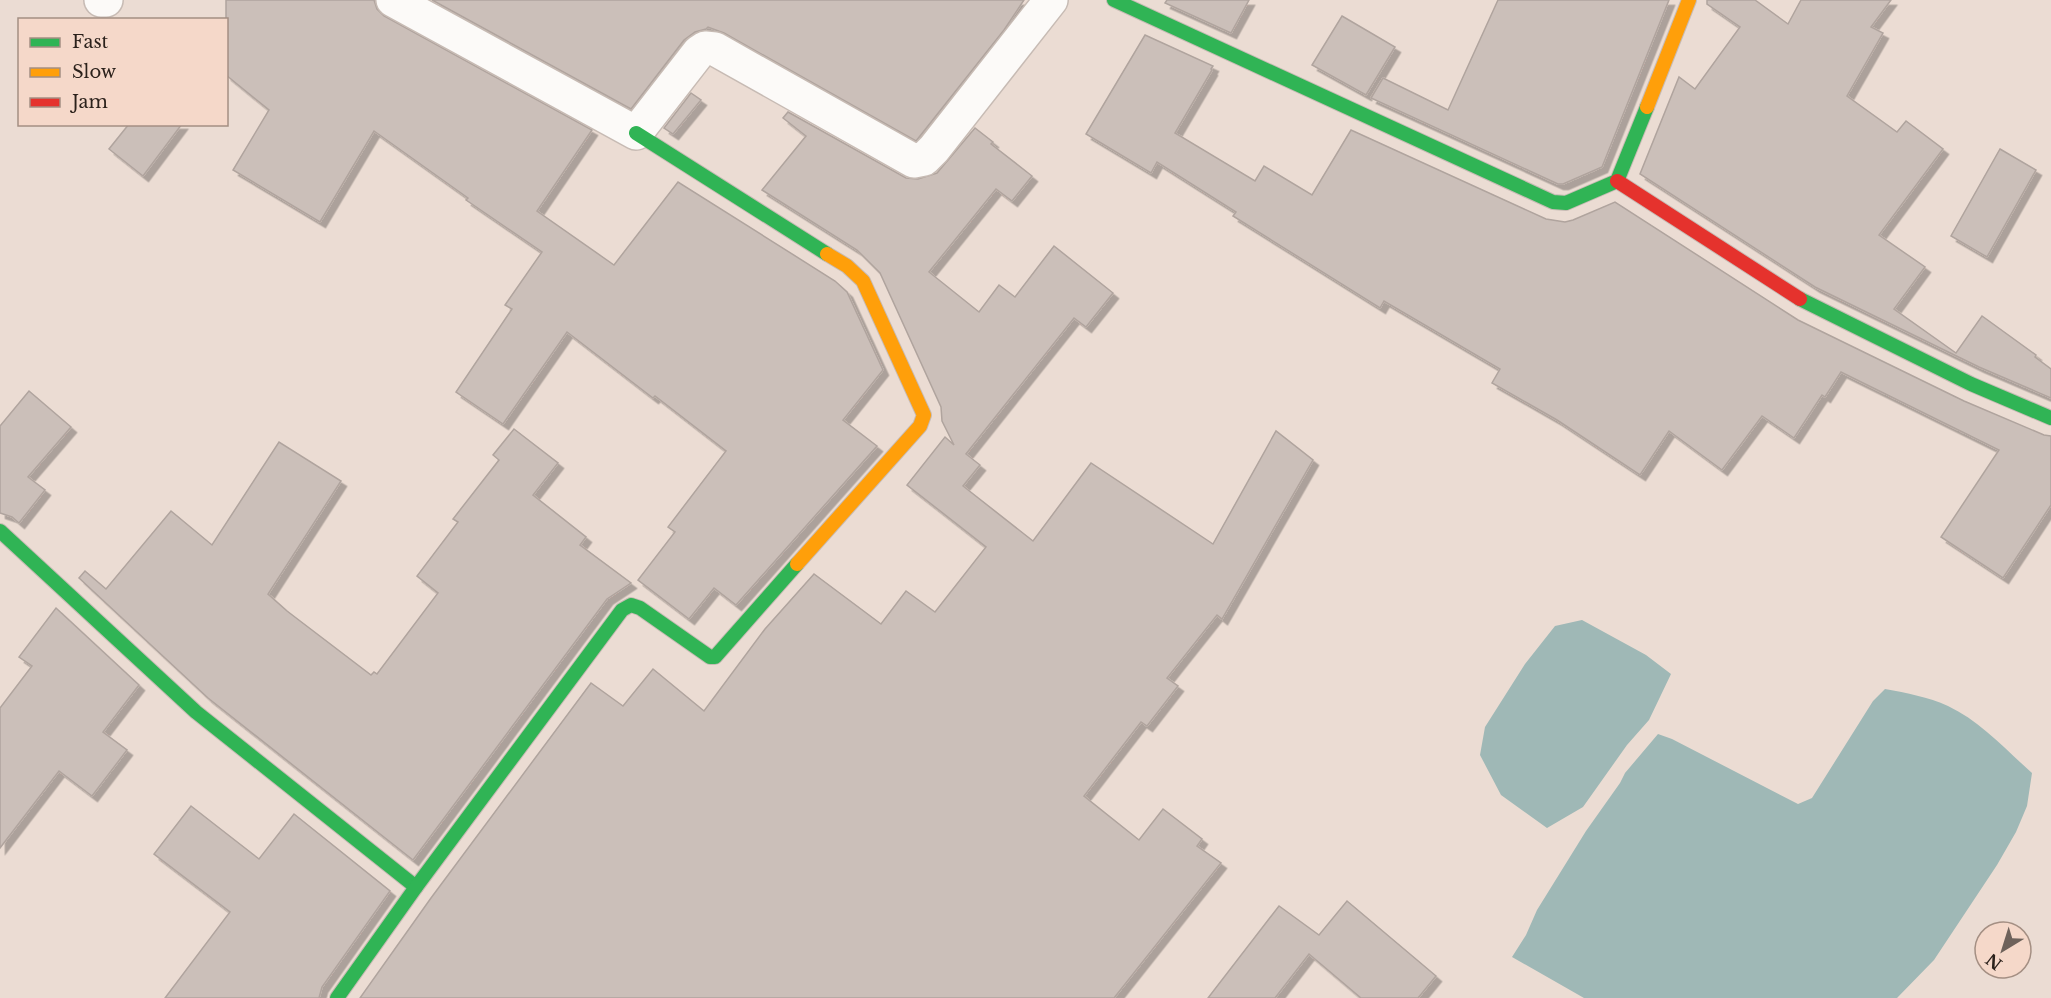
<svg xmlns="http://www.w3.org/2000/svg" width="2051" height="998" font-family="'Libre Baskerville',serif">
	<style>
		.water { fill: #9fb8b6 }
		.building { fill: #cbbfb9; stroke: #b0a49e; stroke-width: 1.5; filter: url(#shadow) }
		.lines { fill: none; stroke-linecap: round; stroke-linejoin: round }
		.street-casing { stroke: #c7bbb4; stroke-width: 36 }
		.fast-casing { stroke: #c7bbb4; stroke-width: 16 }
		.slow-casing { stroke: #c7bbb4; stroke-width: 16 }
		.jam-casing { stroke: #c7bbb4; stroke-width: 16 }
		.street { stroke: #fcfaf8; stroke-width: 33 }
		.fast { stroke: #30b455; stroke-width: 14 }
		.slow { stroke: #ff9f0a; stroke-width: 14 }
		.jam { stroke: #e5322d; stroke-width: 14 }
	</style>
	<defs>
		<filter id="shadow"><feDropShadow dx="5.5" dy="5.5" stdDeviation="0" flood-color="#0004"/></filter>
	</defs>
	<rect width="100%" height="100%" fill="#ebdcd3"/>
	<g class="water">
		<polygon points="1582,620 1646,655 1671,674 1649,720 1627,745 1583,807 1547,828 1501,795 1480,755 1485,727 1525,664 1555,626"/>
		<path d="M1885,689c22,4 43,8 63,17 32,15 58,44 84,67l-5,33 -11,26 -19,33 -63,95 -37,38h-313l-72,-41 14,-22 11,-25 49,-79 34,-48 5,-10 33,-39 14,5 126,65 14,-6 61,-97z"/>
	</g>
	<g class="building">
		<polygon points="226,0 374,0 377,9 384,16 592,130 537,211 614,265 678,182 835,281 847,292 883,370 843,420 877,446 736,605 714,588 689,619 638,580 675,532 668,527 726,451 655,396 653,398 567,332 503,424 456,392 512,309 505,305 542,252 466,200 468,198 374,131 320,222 233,170 269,110 226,75"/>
		<polygon points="432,0 1024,0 1004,30 916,141 724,33 708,27 706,29 695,32 684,40 631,109"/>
		<polygon points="1167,0 1249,0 1231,33 1165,3"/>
		<polygon points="1498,0 1669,0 1602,167 1563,184 1558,184 1371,98 1383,78 1448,110"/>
		<polygon points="1707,0 1755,0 1788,24 1801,0 1891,0 1871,27 1883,33 1847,96 1897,132 1906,121 1943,149 1879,235 1925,267 1894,309 1956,353 1982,316 2036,355 2035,357 2051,369 2051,398 1979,367 1815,287 1640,174 1679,77 1695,89 1740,27 1707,4"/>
		<polygon points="1342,16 1395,47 1366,95 1312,65"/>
		<polygon points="1145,35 1213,66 1211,69 1212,70 1175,133 1255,181 1264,166 1312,195 1351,130 1546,219 1565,222 1573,220 1615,202 1798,320 1964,401 2044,435 2051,436 2051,505 2003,578 1941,537 1999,450 1841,372 1825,397 1822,395 1794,438 1762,416 1722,470 1669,431 1640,475 1557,420 1492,383 1500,369 1384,301 1380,308 1233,216 1236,212 1157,162 1151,173 1086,134"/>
		<polygon points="691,93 701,100 673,134 664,128"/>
		<polygon points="788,112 906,178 918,179 937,173 975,128 993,142 991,144 1032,176 1012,201 996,189 929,272 979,312 999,285 1015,297 1054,246 1113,293 1086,327 1074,318 966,454 980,465 963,486 1033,541 1091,463 1213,544 1276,431 1313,460 1222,619 1217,615 1167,678 1178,686 1147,726 1141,722 1084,796 1139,840 1163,809 1202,839 1197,846 1221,863 1114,998 360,998 431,898 591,683 623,706 653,669 704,711 765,629 814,574 881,624 906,591 935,612 986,547 907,485 945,437 954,445 942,421 941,407 880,273 857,250 762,190 806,136 783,118"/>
		<polygon points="129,124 182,124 143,176 109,149"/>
		<polygon points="2000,149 2036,170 1987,257 1951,236"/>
		<polygon points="29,391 71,427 28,477 45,490 19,523 12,517 0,513 0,426"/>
		<polygon points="514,429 558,463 533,495 586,537 580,545 631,583 607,599 413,860 208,698 79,578 85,571 106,589 171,511 212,545 279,442 341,481 268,594 287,611 371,675 374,672 377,674 438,593 417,576 458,522 453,519 499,460 493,455"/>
		<polygon points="56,608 139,685 103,732 127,750 92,796 59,771 0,848 0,708 32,666 19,657"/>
		<polygon points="191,806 259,859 294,814 390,891 322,987 319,998 165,998 230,912 154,854"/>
		<polygon points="1347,901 1436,976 1418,998 1361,998 1309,954 1275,998 1208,998 1279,906 1319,935"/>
	</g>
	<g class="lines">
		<defs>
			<g id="street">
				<polyline points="101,0 106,0"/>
				<polyline points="393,0 636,133 699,52 705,48 715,49 914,161 924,159 934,149 1051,0"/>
			</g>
			<g id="fast">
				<polyline points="1114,0 1553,202 1566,203 1617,181 1647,107"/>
				<polyline points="636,133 827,254"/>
				<polyline points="1800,299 1971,384 2051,418"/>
				<polyline points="0,531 196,712 416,887"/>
				<polyline points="337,998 416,887 622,610 631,605 640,608 710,657 715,657 797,564"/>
			</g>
			<g id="slow">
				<polyline points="1647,107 1689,0"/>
				<polyline points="797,564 920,426 924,415 863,281 847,266 827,254"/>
			</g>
			<polyline id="jam" points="1617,181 1800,299"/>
		</defs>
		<use href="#street" class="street-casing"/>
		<use href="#fast" class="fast-casing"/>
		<use href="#slow" class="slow-casing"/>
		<use href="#jam" class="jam-casing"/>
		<use href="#street" class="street"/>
		<use href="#fast" class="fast"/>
		<use href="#slow" class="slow"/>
		<use href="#jam" class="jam"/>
	</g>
	<rect x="18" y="18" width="210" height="108" fill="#f5d8c9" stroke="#a48f83" stroke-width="1.5"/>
	<rect x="30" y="38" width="30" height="9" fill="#30b455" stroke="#a48f83" stroke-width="1.5"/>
	<text x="72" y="48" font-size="18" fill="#2b211b">Fast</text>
	<rect x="30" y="68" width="30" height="9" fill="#ff9f0a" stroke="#a48f83" stroke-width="1.5"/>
	<text x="72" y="78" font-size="18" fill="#2b211b">Slow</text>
	<rect x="30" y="98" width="30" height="9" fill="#e5322d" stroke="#a48f83" stroke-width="1.5"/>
	<text x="72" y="108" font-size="18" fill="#2b211b">Jam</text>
	<g transform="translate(2003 950) rotate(218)"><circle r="28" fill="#f5d8c9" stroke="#a48f83" stroke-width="1.5"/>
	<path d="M0-4.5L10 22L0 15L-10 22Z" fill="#6e625b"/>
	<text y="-9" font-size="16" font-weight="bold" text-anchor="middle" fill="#2b211b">N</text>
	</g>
</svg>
